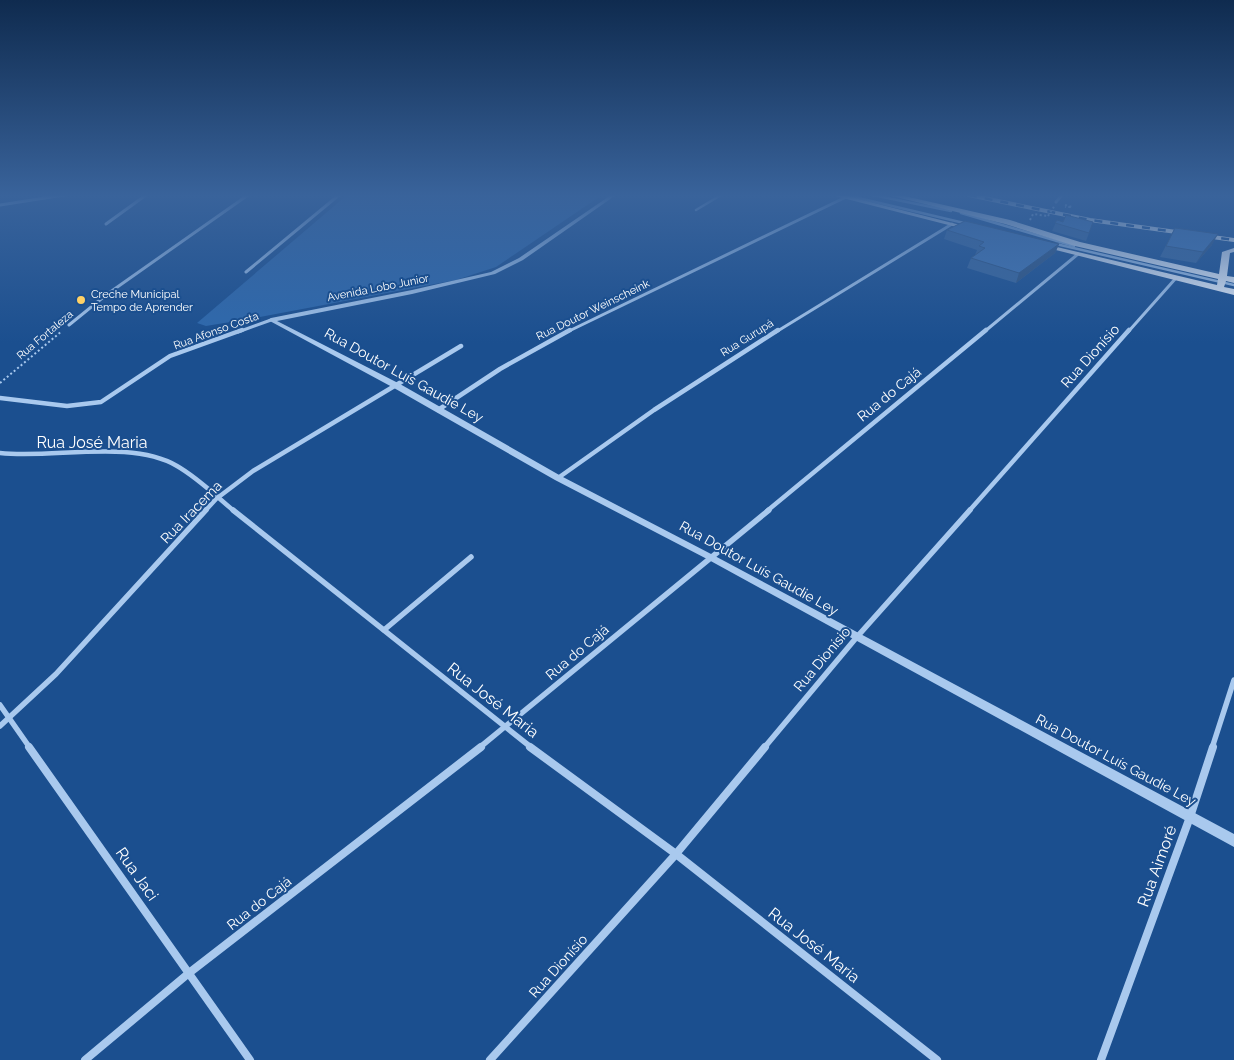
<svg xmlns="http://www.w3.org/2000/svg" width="1234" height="1060" font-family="Raleway,sans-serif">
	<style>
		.green { fill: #2e69ad }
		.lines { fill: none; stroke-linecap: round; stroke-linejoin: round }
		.path { stroke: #a9c9ee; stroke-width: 2; stroke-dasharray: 2 2.5; stroke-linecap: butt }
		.service { stroke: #a9c9ee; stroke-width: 2.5 }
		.minor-far3 { stroke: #a9c9ee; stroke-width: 3 }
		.minor-far2 { stroke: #a9c9ee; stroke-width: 4.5 }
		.minor-far1 { stroke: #a9c9ee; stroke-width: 5.5 }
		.minor { stroke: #a9c9ee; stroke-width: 8 }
		.tertiary { fill: #a9c9ee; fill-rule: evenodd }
		.primary { fill: #f0f6ff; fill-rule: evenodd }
		.rail-casing { stroke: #fff; stroke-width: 4 }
		.rail { stroke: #1b4f8f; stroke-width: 2.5; stroke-dasharray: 8; stroke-linecap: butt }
		.path-bridge { stroke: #a9c9ee; stroke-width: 2; stroke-dasharray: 2 2.5; stroke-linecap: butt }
		.wall { fill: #3a679d }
		.shaded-wall { fill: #305480 }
		.building { fill: #4478b7; stroke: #305480 }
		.poi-dot { fill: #ffd166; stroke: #1b4f8f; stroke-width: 2 }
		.labels { text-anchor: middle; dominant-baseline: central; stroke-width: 4; stroke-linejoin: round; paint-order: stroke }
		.far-street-label { font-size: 11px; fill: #fff; stroke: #1b4f8f }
		.far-poi-label { font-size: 11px; fill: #fff; stroke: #1b4f8f; text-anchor: start }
		.street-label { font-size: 14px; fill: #fff; stroke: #1b4f8f }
		.near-street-label { font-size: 16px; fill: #fff; stroke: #1b4f8f }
	</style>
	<rect width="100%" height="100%" fill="#1b4f8f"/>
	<polygon class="green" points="347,195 602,195 496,267 456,280 260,317 206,326 197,323"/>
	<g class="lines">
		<g class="path">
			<polyline points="1065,205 1072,207 1065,207"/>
			<polyline points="1030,220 1033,214 1048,216"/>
			<polyline points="0,383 62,331"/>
		</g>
		<g class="service">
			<polyline points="846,195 964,223"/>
			<polyline points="873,195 951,211"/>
			<polyline points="696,210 721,195"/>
			<polyline points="961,213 1074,246"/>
			<polyline points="1056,244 1234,285"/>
		</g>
		<g class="minor-far3">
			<polyline points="1056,202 1062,195"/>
			<polyline points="0,205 64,195"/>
			<polyline points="106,224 146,195"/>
			<polyline points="246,272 339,195"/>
			<polyline points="69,325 106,295 248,195"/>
			<polyline points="238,332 271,320"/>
			<polyline points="567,332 844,198"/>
			<polyline points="776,332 952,224"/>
			<polyline points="984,332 1078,254"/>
			<polyline points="1128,332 1176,278"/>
		</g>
		<g class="minor-far2">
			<polyline points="0,398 67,406 101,402 170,356 242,330"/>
			<polyline points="438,410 500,369 570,330"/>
			<path d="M0,453c53,6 131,-14 177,13 21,12 39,30 57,45"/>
			<polyline points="558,478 654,410 778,330"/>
			<polyline points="205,511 216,499 253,471 461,346"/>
			<polyline points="767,511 986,330"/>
			<polyline points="969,511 1129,330"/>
		</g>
		<g class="minor-far1">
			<polyline points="233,510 532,748"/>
			<polyline points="384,630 471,557"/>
			<polyline points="0,705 30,748"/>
			<polyline points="0,726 56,674 206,510"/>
			<polyline points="479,748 769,510"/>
			<polyline points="764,748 856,638 970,510"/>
			<polyline points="1212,748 1234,680"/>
		</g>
		<g class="minor">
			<polyline points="29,747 250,1060"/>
			<polyline points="530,747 676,854 937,1060"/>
			<polyline points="85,1060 189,973 481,747"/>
			<polyline points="490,1060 676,854 765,747"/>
			<polyline points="1101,1060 1190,817 1213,747"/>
		</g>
		<polygon class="tertiary" points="611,195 616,195 523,260 495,274 412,294 277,321 400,384 561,476 713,555 1234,834 1234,847 707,559 555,480 394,388 268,320 271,318 412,290 491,272 519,258"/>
		<g class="primary">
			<polygon points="831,195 843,195 976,229 972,231"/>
			<polygon points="888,195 900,195 1010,220 1080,242 1219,274 1222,252 1234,248 1234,252 1230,253 1227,276 1234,277 1234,283 1226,281 1224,287 1234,289 1234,295 1036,245 1040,243 1217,285 1218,279 1075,246 1005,224"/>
		</g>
		<defs>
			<polyline id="rail" points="969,195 1090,220 1234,240"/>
		</defs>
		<use href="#rail" class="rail-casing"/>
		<use href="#rail" class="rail"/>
		<polyline class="path-bridge" points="1048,216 1055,205"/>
	</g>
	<g class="wall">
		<polygon points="1057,220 1089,233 1086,241 1052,231"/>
		<polygon points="1175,228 1212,245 1196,263 1160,257"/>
		<polygon points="947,230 1059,244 1055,253 1016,283 967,268 971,258 975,255 977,250 944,239"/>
	</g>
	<g class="shaded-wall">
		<polygon points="1218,234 1212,245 1196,263 1203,252"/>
		<polygon points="1059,244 1055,253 1016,283 1019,273"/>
	</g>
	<g class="building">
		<polygon points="1066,215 1093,222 1089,233 1055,223 1057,220 1063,222"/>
		<polygon points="965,221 1059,244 1019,273 971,258 985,248 979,246 984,242 947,230"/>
		<polygon points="1175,228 1218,234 1203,252 1166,246"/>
	</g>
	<linearGradient id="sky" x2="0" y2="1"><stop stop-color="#0f2b4f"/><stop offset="0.57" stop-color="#39639b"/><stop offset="1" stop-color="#39639b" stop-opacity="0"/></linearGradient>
	<rect width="1234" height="343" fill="url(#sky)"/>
	<circle class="poi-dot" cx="81" cy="300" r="5"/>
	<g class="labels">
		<g class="far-street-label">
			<text transform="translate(378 288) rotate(-11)">Avenida Lobo Junior</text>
			<text transform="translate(593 310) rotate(-26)">Rua Doutor Weinscheink</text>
			<text transform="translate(216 331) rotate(-20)">Rua Afonso Costa</text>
			<text transform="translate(45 335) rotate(-40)">Rua Fortaleza</text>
			<text transform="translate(747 338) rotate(-32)">Rua Gurupá</text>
		</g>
		<g class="far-poi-label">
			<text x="91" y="294">Creche Municipal<tspan x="91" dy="13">Tempo de Aprender</tspan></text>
		</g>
		<g class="street-label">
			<text transform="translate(1090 356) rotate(-48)">Rua Dionísio</text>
			<text transform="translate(404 375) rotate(29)">Rua Doutor Luís Gaudie Ley</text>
			<text transform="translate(889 394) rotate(-39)">Rua do Cajá</text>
			<text transform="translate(191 512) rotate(-46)">Rua Iracema</text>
			<text transform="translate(759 568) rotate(29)">Rua Doutor Luís Gaudie Ley</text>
			<text transform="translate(577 652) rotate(-40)">Rua do Cajá</text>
			<text transform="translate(822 659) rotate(-50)">Rua Dionísio</text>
			<text transform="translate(1116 760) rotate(28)">Rua Doutor Luís Gaudie Ley</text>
			<text transform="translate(259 903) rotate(-38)">Rua do Cajá</text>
			<text transform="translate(558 966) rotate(-48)">Rua Dionísio</text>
		</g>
		<g class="near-street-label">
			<text x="92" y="442">Rua José Maria</text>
			<text transform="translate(493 700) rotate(38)">Rua José Maria</text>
			<text transform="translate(1157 866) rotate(-70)">Rua Aimoré</text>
			<text transform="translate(137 874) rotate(55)">Rua Jaci</text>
			<text transform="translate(814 945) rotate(38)">Rua José Maria</text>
		</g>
	</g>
</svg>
